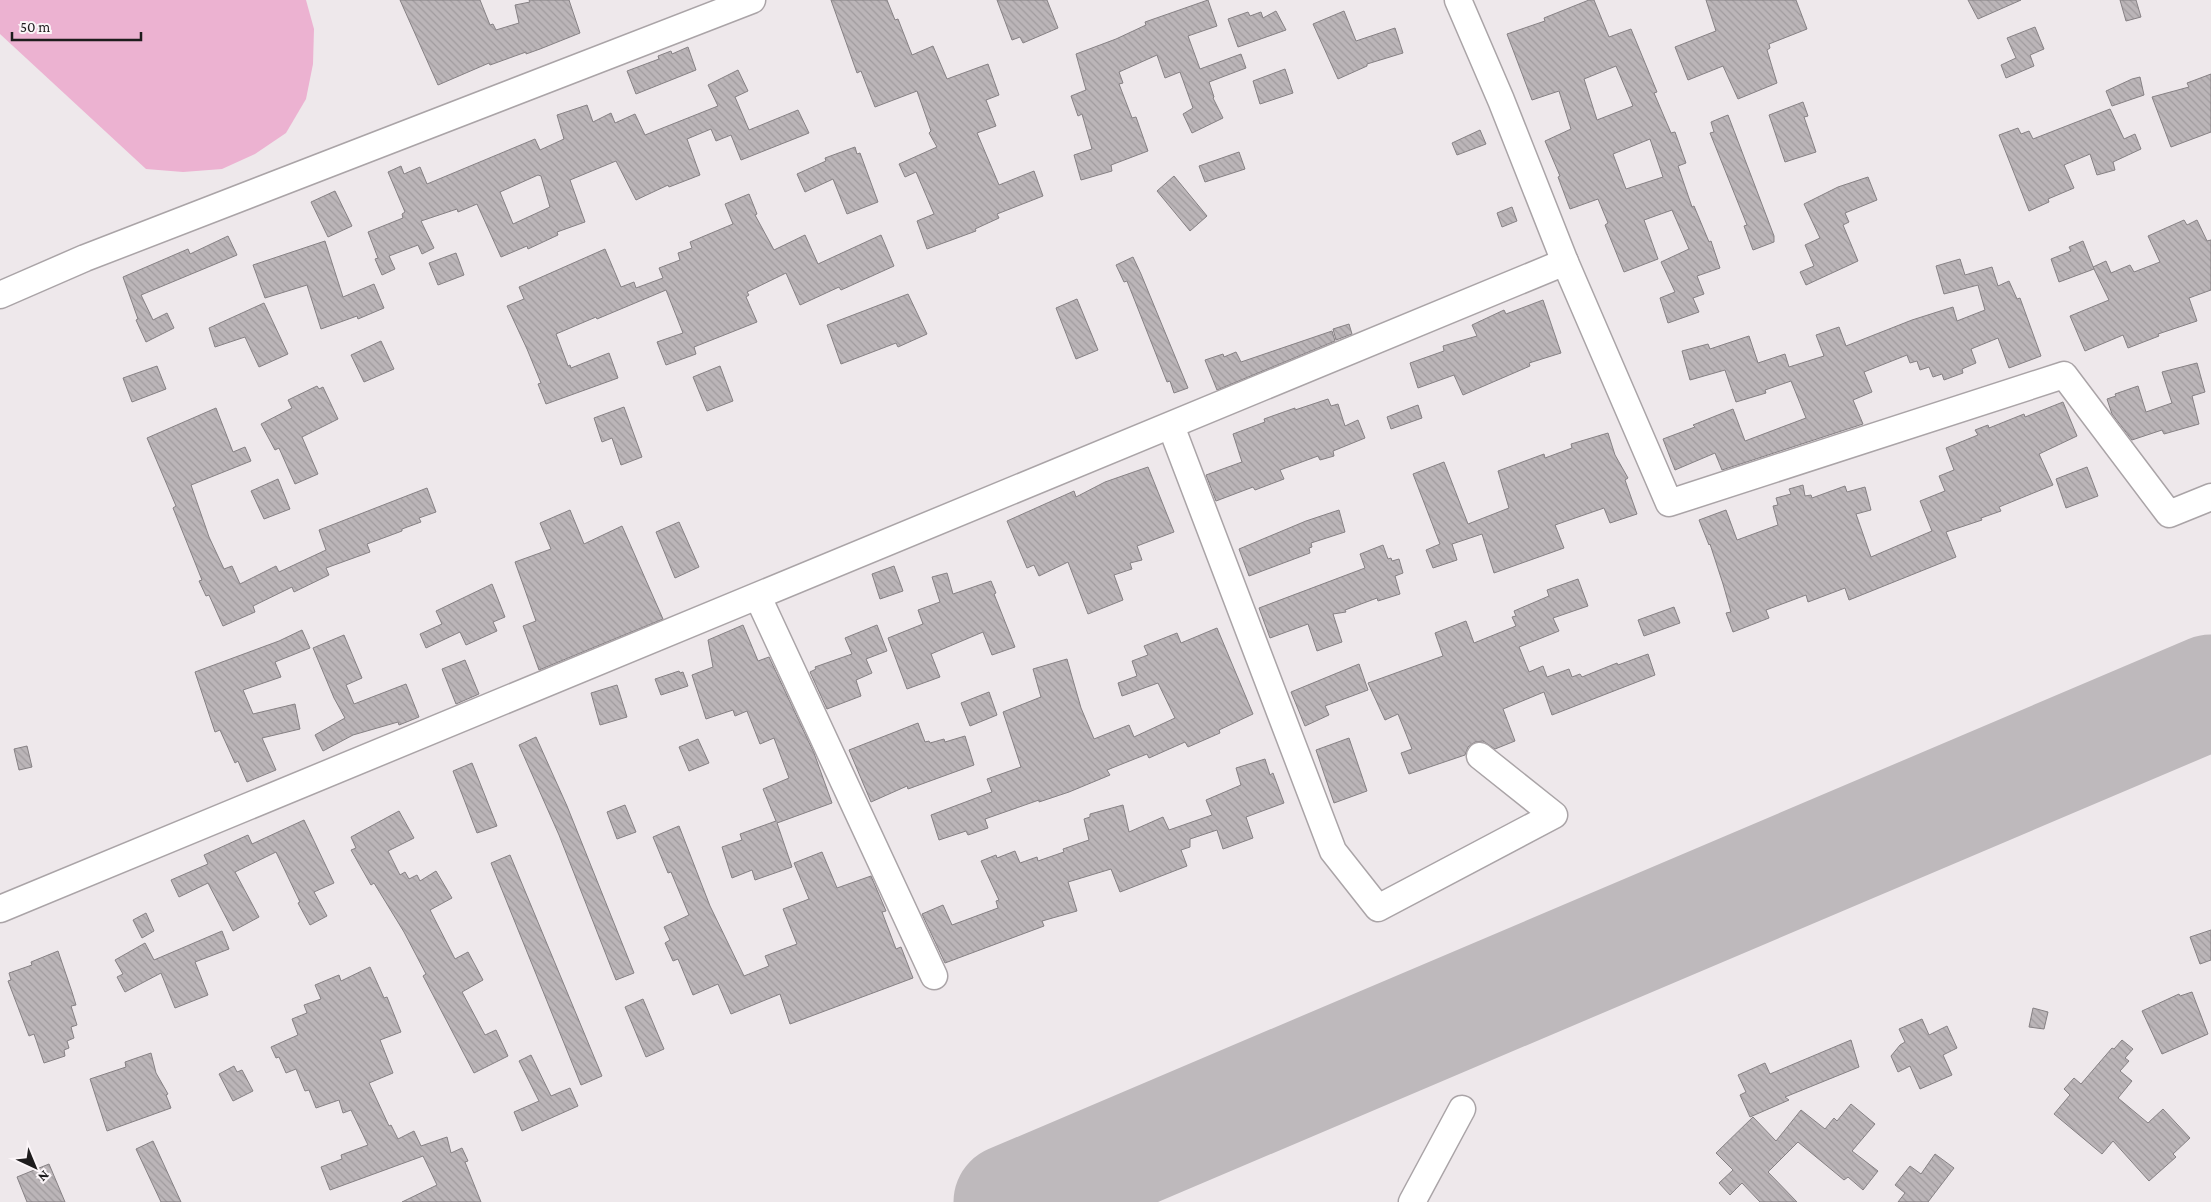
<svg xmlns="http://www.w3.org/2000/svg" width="2211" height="1202" font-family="'Crimson Pro',serif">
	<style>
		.pitch { fill: #ecb2d1 }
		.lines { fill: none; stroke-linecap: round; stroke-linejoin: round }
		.runway { stroke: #beb9bc; stroke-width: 115 }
		.building { fill: url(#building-back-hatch); stroke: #868184; fill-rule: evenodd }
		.minor-casing { stroke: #aaa4a7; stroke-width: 29 }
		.minor { stroke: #fff; stroke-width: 26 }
	</style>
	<defs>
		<pattern id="building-back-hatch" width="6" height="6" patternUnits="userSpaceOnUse" patternTransform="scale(1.25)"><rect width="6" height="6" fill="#bbb5b8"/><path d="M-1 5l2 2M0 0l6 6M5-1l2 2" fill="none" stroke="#a09b9e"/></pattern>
	</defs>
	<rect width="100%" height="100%" fill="#eee8eb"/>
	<polygon class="pitch" points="0,0 306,0 314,29 313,64 306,99 286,133 255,154 222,169 183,172 146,169 0,34"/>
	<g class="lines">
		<polyline class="runway" points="1011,1202 2211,692"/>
	</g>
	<g class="building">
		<polygon points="400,0 480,0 490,25 493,24 496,30 519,23 515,5 530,2 529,0 569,0 580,33 540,49 526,54 526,52 490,65 489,63 438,85"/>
		<polygon points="831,0 887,0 895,20 898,19 912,55 933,46 947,79 988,64 999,95 986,100 996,126 977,133 999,185 1034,171 1043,196 997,214 999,218 975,229 976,231 927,249 917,221 934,214 916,172 905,177 899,164 937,147 929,133 931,131 917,91 875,107 861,71 857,73"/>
		<polygon points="997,0 1047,0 1058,28 1023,43 1020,37 1012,40"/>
		<polygon points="1208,0 1217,26 1188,36 1200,69 1241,54 1246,68 1209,82 1214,97 1213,98 1223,118 1192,133 1183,114 1193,108 1180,72 1165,78 1157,55 1119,72 1123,83 1119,84 1132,118 1136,117 1148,151 1111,165 1112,171 1081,180 1074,155 1092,149 1082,114 1078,116 1071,96 1086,90 1076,54 1116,39 1146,25 1145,22"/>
		<path d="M1589,0h5l15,37 22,-8 26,63 -3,1 17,40 4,-1 11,31 -8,3 14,41 2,-1 15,36 2,-1 9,27 -23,8 7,18 -11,4 6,14 -31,11 -8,-25 15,-6 -14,-30 28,-13 -17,-39 -28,10 14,39 -34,13 -19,-47 3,-2 -10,-24 -28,10 -12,-32 2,-1 -15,-35 26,-12 -12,-38 -27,9 -25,-66 38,-13 -1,-3zM1616,66l17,40 -36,14 -13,-41zM1650,139l13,38 -37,12 -13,-35z"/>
		<polygon points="1706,0 1796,0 1807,29 1769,44 1770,48 1767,50 1777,83 1738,99 1723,66 1688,80 1675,47 1716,31"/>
		<polygon points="1968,0 2021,0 1978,19"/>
		<polygon points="2120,0 2136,0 2141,17 2126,21"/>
		<polygon points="1276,11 1286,30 1238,47 1228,19 1248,12 1250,16 1261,12 1263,18"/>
		<polygon points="1344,11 1356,41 1395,28 1403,53 1367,64 1367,66 1338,79 1313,24"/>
		<polygon points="2035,27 2044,49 2030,55 2034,66 2006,78 2001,65 2016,58 2007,38"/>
		<polygon points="688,47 696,70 636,94 627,71 659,59 658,56 671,51 672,54"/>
		<polygon points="1285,69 1293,93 1260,104 1253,81"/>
		<path d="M738,70l10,21 -13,6 14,33 49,-20 11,23 -68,27 -10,-25 -15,6 -5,-12 -24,10 13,36 -31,12 -1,-2 -32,15 -20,-39 -46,19 15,42 -28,10 1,3 -30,14 -1,-3 -26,11 -24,-53 -19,8 -1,-3 -36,12 13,27 -12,6 -4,-9 -29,11 6,13 -13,6 -7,-16 3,-1 -10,-26 35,-14 -1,-4 3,-2 -17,-40 13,-6 3,8 16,-7 7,17 108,-45 5,11 24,-11 -7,-24 30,-10 6,17 18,-9 4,10 20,-9 10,21 73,-29 -10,-21zM538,175l3,1 9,31 -37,17 -13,-32z"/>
		<polygon points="2211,74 2211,132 2171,147 2152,97 2189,87 2187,83"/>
		<polygon points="2140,77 2144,95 2112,106 2106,91 2132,79"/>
		<polygon points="1803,102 1808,116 1804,117 1816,152 1785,162 1769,115"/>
		<polygon points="2110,109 2124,139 2135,134 2141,149 2113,162 2115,170 2097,175 2090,154 2064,165 2074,188 2048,199 2049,202 2029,211 1999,135 2018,128 2021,134 2029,131 2033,139"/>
		<polygon points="1728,115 1774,236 1774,242 1753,250 1744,226 1747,225 1710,133 1714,132 1711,122"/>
		<polygon points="1480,130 1486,144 1457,155 1452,143"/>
		<polygon points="855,147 857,154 860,153 878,202 847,214 833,179 805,192 797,174 826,161 825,158"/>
		<polygon points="1239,152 1245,169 1205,182 1199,166"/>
		<polygon points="1174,176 1207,216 1190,231 1157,191"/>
		<polygon points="1868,177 1877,200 1845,213 1849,222 1843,225 1858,261 1806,285 1800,272 1814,266 1805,245 1820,238 1804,204 1838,187"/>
		<polygon points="335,191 352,226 328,237 311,202"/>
		<polygon points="749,194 757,214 755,215 774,250 805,235 818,264 881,235 894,266 841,290 839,287 800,305 786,273 747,292 749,295 746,297 757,322 694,347 696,354 666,365 657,342 683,333 666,290 597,319 596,317 556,334 568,366 570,365 571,368 609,353 618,378 546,404 538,384 541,383 527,349 507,306 524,299 519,287 605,249 621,287 634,282 636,288 663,278 659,268 680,260 678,253 692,248 690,242 733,224 725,204"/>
		<polygon points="1512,207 1517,221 1502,227 1497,213"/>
		<polygon points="2184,220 2187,225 2197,220 2207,241 2211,240 2211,290 2189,298 2197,321 2158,334 2159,336 2128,348 2123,335 2085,351 2070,316 2109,300 2093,267 2106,261 2111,273 2130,265 2134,272 2160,262 2148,236"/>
		<polygon points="228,236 237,255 141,295 153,320 167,313 174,328 146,342 136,320 138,319 123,277 188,249 190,254"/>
		<polygon points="325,241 343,297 374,284 384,308 358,319 357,316 321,329 307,285 265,298 253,265"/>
		<polygon points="2083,241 2094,269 2059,282 2051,259 2071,251 2069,247"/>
		<polygon points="456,253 464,275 438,285 429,263"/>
		<polygon points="1133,257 1141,274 1188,388 1174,393 1170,381 1167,382 1127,281 1124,282 1116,265"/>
		<polygon points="1960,259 1965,275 1992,267 1998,286 2009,281 2017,299 2020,298 2041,356 2009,368 1998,338 1971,349 1976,363 1962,369 1963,373 1944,380 1942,374 1933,377 1929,367 1920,370 1917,361 1910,363 1907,355 1864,372 1872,392 1853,400 1863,424 1722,470 1715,453 1675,470 1663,439 1695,427 1693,425 1733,409 1745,441 1806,418 1791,381 1765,390 1766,393 1736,402 1725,370 1690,380 1682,351 1708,344 1710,349 1749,336 1758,363 1785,354 1789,367 1824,356 1816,335 1839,327 1846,346 1912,320 1953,307 1957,321 1985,310 1978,285 1944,294 1936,266"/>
		<polygon points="908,294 927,334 898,347 896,343 841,364 827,325"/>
		<polygon points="1077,299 1098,350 1076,359 1056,308"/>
		<polygon points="1543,300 1561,353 1529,363 1530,366 1463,395 1454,375 1418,388 1410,363 1444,351 1443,346 1477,336 1472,325 1504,310 1506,314"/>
		<polygon points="264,303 288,354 259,367 245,337 215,347 209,328"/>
		<polygon points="1349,324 1352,334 1336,340 1333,329"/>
		<polygon points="1332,331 1335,341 1217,390 1205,360 1223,354 1224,357 1236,352 1241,362"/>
		<polygon points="381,341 394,369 364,382 351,355"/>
		<polygon points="2197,363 2205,392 2192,396 2199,424 2164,434 2162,430 2132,440 2112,414 2107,399 2116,396 2115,394 2138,386 2146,412 2172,403 2162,372"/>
		<polygon points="157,366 166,389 132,402 123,378"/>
		<polygon points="720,366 733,401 707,411 693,377"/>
		<polygon points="317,386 319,389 323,387 338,419 302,437 318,474 295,484 279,448 275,450 261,424 292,408 288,400"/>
		<polygon points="1328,399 1331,406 1338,404 1345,426 1358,420 1365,438 1333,451 1334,456 1320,460 1318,456 1280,470 1284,479 1255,490 1253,487 1216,501 1206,475 1242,462 1233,434 1265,422 1264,419 1295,408 1295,410"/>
		<polygon points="2063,402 2077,436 2039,454 2053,485 1999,507 2001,511 1981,518 1982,520 1946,532 1956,557 1849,600 1845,588 1808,602 1806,595 1766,610 1769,618 1733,632 1726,613 1731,612 1723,584 1710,544 1709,545 1699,520 1726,510 1737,540 1778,525 1773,506 1778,505 1776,498 1791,494 1789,489 1803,485 1805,496 1811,495 1812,498 1845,486 1847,492 1865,487 1871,510 1856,514 1871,557 1932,531 1920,501 1945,491 1939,476 1954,470 1946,448 1978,435 1975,430 1988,425 1989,428 2024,414 2025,417"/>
		<polygon points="1418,405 1422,418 1391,429 1387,417"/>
		<polygon points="624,407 642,457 621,465 612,438 602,442 594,418"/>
		<polygon points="216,408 233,452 245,447 251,461 191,485 209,537 224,569 232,566 240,584 276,566 279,572 326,550 319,530 427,488 436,512 419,518 421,522 402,529 402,531 367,544 370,552 326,568 329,575 294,592 292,587 253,606 255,612 223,626 209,595 206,596 199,581 202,580 173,508 176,506 147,438"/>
		<polygon points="1608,433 1615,455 1628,478 1625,480 1637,514 1610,523 1604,508 1555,525 1564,548 1494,573 1482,534 1452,544 1457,560 1433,568 1426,550 1440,544 1413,474 1444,462 1468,524 1509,508 1498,471 1544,454 1545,458 1572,448 1571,444"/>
		<polygon points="1148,467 1174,532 1137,546 1142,560 1130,563 1132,569 1114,575 1123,600 1088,614 1068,562 1039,576 1034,565 1027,568 1007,521 1074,491 1076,497 1105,482"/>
		<polygon points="2087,467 2098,496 2066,508 2056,479"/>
		<polygon points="278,479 290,509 264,519 251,491"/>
		<polygon points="570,510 584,544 622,526 663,619 539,670 523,626 536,621 515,562 551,549 540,523"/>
		<polygon points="1339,510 1345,532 1311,543 1312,547 1309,548 1310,553 1249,576 1239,549 1306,521"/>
		<polygon points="679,522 699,567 675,578 656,532"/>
		<polygon points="1383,545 1388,559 1391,558 1392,561 1399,559 1403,573 1395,576 1400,594 1378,601 1377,598 1345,610 1346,612 1333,614 1342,642 1317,651 1308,624 1270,638 1259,608 1365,568 1360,554"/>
		<polygon points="894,566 903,591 880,599 872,574"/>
		<polygon points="947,573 953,594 991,581 996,593 994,594 1015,647 992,655 983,632 931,654 940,677 907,689 888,638 923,624 918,610 940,602 932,577"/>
		<polygon points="1578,579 1588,606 1553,618 1559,631 1519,647 1529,672 1543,666 1547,677 1569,669 1572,677 1580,674 1582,677 1617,663 1618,665 1648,654 1655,675 1552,715 1544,692 1527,699 1503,709 1515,741 1495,749 1483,741 1475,742 1468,747 1465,755 1409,774 1401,753 1412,749 1398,714 1385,720 1368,683 1443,656 1435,633 1466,621 1474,643 1516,626 1512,617 1516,616 1514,611 1549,596 1547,590"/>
		<polygon points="492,584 505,617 493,622 497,631 466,645 460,632 426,648 420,634 442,624 436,611"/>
		<polygon points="1674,607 1680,623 1644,636 1638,620"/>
		<polygon points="743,625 758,661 769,657 814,753 832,803 777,823 792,867 755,880 752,870 732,878 722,847 742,840 740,834 776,821 763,789 789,778 774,738 760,744 747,711 735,716 733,710 706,719 692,675 713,667 708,640"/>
		<polygon points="877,625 887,651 866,659 872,673 856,680 861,696 827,709 810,672 816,669 815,667 852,654 845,638"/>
		<polygon points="1217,628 1253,714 1219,730 1220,733 1188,747 1185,742 1149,758 1147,754 1107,770 1110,775 1069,792 1039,802 1039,800 985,819 988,828 968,835 966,831 939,840 931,815 992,792 987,779 1021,767 1003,712 1041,697 1033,669 1067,659 1081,708 1094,739 1129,725 1134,737 1175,718 1158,683 1122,696 1118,683 1137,676 1132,661 1148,655 1144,646 1177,633 1181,643"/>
		<polygon points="302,630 310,648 275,662 281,677 243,690 253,714 295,704 300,729 262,738 276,770 247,782 238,761 235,763 220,730 215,732 195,672 279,641"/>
		<polygon points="344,635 362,678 346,685 354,704 406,684 419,717 399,725 398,722 353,735 323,751 315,735 345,718 334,698 313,648"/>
		<polygon points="465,660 479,694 456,704 442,669"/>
		<polygon points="1359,664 1368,690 1325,706 1329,715 1305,726 1291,692"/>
		<polygon points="679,671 680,673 683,672 688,686 661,695 655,679"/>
		<polygon points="617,685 627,717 600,725 591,693"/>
		<polygon points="989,692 997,715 970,726 961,703"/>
		<polygon points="918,723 925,742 929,741 930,743 944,739 945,742 965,736 974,765 908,789 907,786 871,802 849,750"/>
		<polygon points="536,737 567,806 634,973 616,980 559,835 519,745"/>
		<polygon points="1349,738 1367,791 1334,803 1316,750"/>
		<polygon points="698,739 709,763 689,771 679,747"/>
		<polygon points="27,746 32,767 19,770 14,749"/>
		<polygon points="1265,759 1270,775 1273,773 1284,803 1246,817 1253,838 1223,849 1217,830 1190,839 1190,847 1181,850 1187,866 1120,892 1111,869 1068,882 1077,911 1042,921 1044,926 945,963 922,914 943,905 952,925 998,908 996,901 999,900 981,861 996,855 997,858 1015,851 1020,863 1037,857 1038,861 1064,852 1063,849 1089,840 1084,819 1090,817 1090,814 1123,805 1129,832 1163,817 1169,830 1212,815 1206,800 1241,785 1236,768"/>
		<polygon points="472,763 497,826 477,833 453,771"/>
		<polygon points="625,805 636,832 617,839 607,812"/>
		<polygon points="399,811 414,838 388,851 400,875 405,872 409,879 417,875 420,881 436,871 452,898 430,910 455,959 468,952 483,980 462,992 485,1035 496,1030 508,1056 474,1073 423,976 426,974 404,932 374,883 371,885 351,850 356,848 351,837"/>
		<polygon points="304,820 334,883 314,892 327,916 310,925 298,903 300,902 276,852 235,872 259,917 233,931 208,883 179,897 171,880 208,864 204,855 248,835 252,844"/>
		<polygon points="679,826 710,906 744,976 769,966 765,956 797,944 783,909 809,899 794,863 822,852 837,888 871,876 886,911 882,912 896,949 901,947 913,978 790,1024 780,994 731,1014 718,984 693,995 678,959 673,961 665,943 670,940 664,927 689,915 671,872 668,873 653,837"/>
		<polygon points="510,855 602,1076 581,1085 491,863"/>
		<polygon points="146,913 154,931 142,938 133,920"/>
		<polygon points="2211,930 2211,960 2200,964 2190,937"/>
		<polygon points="222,931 229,949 195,962 208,995 175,1008 161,973 125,992 117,977 123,974 115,960 145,943 154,960"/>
		<polygon points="58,951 72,992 76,1005 71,1006 77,1025 71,1027 74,1038 67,1041 69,1048 64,1050 65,1056 44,1063 34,1034 29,1036 8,981 11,980 9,973 32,965 31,962"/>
		<polygon points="370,967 384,998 387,997 401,1032 380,1040 393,1073 369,1083 389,1126 391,1125 398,1139 414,1131 421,1146 447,1137 451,1153 462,1148 468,1161 465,1162 481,1202 402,1202 437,1185 423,1156 330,1190 321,1167 342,1159 341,1155 368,1145 351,1110 343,1113 339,1100 316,1108 309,1090 305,1091 296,1069 286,1073 279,1057 276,1058 271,1047 298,1035 292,1019 307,1013 304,1005 321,999 315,985 339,975 341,981"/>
		<polygon points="2192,992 2208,1034 2162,1054 2142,1011 2179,994 2180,996"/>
		<polygon points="643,999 664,1049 646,1057 625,1007"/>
		<polygon points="2033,1008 2048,1012 2044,1029 2029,1027"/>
		<polygon points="1922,1019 1929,1035 1947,1026 1957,1048 1943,1055 1952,1075 1920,1089 1910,1066 1898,1072 1891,1056 1900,1045 1905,1042 1899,1029"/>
		<polygon points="1851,1040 1859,1067 1785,1097 1789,1100 1750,1117 1740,1095 1746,1092 1738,1075 1765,1063 1770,1074"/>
		<polygon points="2122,1040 2133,1049 2125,1058 2129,1061 2120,1071 2132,1081 2118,1098 2148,1123 2163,1109 2190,1138 2173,1154 2176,1157 2149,1181 2113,1141 2102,1154 2054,1114 2070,1095 2064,1089 2074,1078 2081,1084 2112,1048 2114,1049"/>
		<polygon points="151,1053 156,1073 168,1094 166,1095 171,1108 107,1131 90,1079 126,1067 125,1062"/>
		<polygon points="531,1055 551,1096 570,1088 578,1106 522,1131 514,1112 539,1101 519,1061"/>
		<polygon points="234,1066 237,1072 242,1070 253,1091 233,1101 219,1074"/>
		<polygon points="1851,1104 1875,1124 1852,1151 1878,1171 1863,1190 1848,1177 1844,1180 1798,1142 1768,1172 1797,1202 1760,1202 1742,1183 1730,1195 1719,1183 1733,1170 1716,1153 1753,1117 1776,1141 1801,1110 1825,1129 1834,1118 1837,1121"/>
		<polygon points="153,1141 181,1202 161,1202 136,1149"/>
		<polygon points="1935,1154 1954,1168 1928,1202 1898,1202 1905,1193 1895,1185 1910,1166 1921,1174"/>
		<polygon points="49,1164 65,1202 27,1202 17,1177"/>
	</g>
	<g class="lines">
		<defs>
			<g id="minor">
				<polyline points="1458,0 1501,100 1565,262"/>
				<polyline points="0,295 85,258 752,0"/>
				<polyline points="1171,426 1333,851 1378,908 1554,815 1480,756"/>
				<polyline points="758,597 934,976"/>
				<polyline points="0,909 1565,262 1669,503 2064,375 2169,514 2211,497"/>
				<polyline points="1412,1202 1462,1109"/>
			</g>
		</defs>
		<use href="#minor" class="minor-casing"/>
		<use href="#minor" class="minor"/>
	</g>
	<g transform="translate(35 1167) rotate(136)" stroke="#fbf5f8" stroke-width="4" paint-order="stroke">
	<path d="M0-4L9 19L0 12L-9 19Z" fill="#1e1c1d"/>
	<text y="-8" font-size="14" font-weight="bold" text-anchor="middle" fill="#1e1c1d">N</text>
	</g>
	<path d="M12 32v8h129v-8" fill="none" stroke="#1e1c1d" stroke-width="2.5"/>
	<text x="20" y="32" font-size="15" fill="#1e1c1d" stroke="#fbf5f8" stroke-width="4" paint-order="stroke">50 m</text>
</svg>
